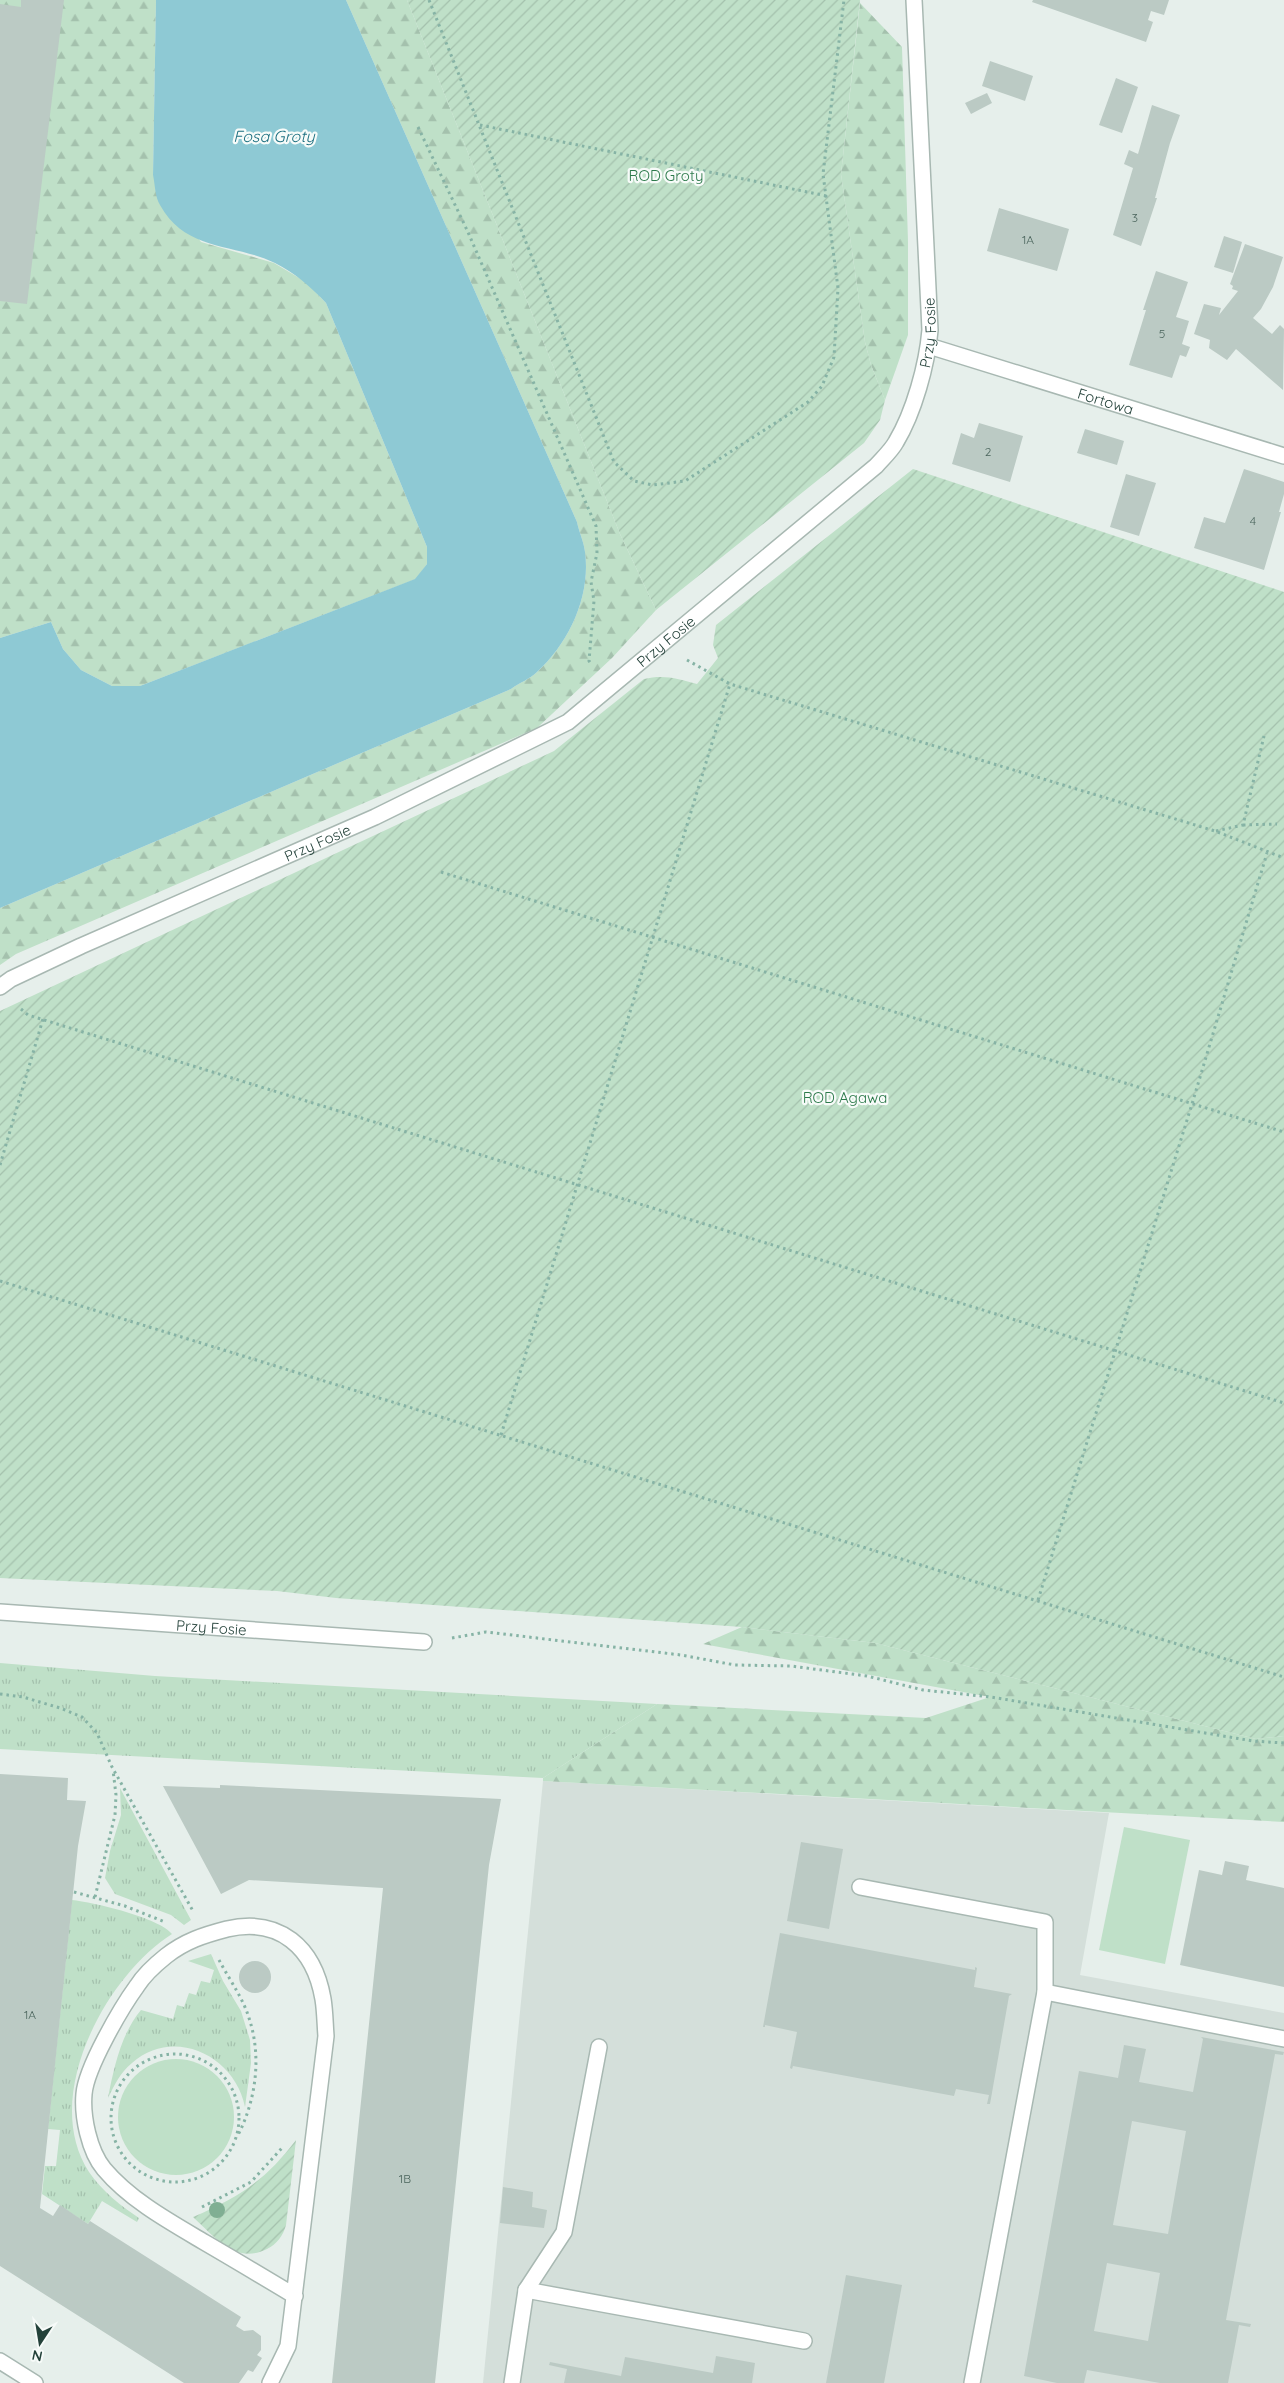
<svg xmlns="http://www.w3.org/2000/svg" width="1284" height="2383" font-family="Quicksand,sans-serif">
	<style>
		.built { fill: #d4dfda }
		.grass { fill: url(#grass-tufts) }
		.forest { fill: url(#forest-firs) }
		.park { fill: #bfe0c8 }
		.garden { fill: url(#garden-furrows) }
		.water { fill: #8ec9d4 }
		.building { fill: #bbcac4; fill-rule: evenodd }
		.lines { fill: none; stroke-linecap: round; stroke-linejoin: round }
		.minor-casing { stroke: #a8b8b2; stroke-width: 18 }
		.path { stroke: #86b3a5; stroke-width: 3; stroke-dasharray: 2.5 4; stroke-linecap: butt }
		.minor { stroke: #fff; stroke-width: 15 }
		.tree { fill: #80af93 }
		.labels { text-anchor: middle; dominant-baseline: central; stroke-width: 4.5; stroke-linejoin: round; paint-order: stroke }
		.number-label { font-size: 12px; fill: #4a645c }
		.park-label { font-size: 15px; fill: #2d7a4b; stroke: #f7fbf9 }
		.street-label { font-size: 15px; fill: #24423a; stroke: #f7fbf9 }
		.water-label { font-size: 16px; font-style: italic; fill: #1c6f80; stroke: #f7fbf9 }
	</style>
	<defs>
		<pattern id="grass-tufts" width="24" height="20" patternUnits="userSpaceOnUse" patternTransform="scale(1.25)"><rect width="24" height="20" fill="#bfe0c8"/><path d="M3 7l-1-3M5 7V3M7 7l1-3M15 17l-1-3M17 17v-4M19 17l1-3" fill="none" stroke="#a4c1ad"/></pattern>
		<pattern id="forest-firs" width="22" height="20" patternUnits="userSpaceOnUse" patternTransform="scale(1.25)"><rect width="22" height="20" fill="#bfe0c8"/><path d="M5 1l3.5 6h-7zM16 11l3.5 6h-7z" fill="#a4c1ad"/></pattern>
		<pattern id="garden-furrows" width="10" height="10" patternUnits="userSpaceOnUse" patternTransform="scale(1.25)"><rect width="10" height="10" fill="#bfe0c8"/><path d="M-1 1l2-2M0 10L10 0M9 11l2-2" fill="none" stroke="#a4c1ad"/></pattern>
	</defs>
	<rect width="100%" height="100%" fill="#e6efeb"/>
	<polygon class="built" points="543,1781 1109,1813 1080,1975 1284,2013 1284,2383 483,2383"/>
	<g class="grass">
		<polygon points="0,1663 155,1676 657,1704 543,1778 0,1749"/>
		<polygon points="120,1788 191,1920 184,1925 171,1915 115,1894 105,1878 110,1851 121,1815"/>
		<path d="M72,1900c21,2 88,18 100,34 -66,42 -132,163 -83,238 13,19 32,34 50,46l-2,4 -35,-21 -14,23 -46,-30 3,-28h11l4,-36 -12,-1z"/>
		<path d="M211,1954l12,27 18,30 9,29 1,23 -6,44c-10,-51 -71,-81 -113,-44 -12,10 -17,21 -24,35 6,-31 13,-64 33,-88l32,9 4,-14 7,2 5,-14 7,2 5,-14 9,2 4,-13 -26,-9z"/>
	</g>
	<g class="forest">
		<polygon points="0,0 156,0 153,175 201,242 274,263 306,282 326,303 427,547 427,564 416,579 140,686 112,686 81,670 63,649 51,622 0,638"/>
		<path d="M346,0h61l213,534 36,76 -44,48 -75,70 -521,226 -16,11v-57l511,-219c8,-6 19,-10 26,-17 32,-29 54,-76 48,-120 -1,-10 -6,-20 -8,-30z"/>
		<polygon points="860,3 902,47 908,242 908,335 885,400 871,365 865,342 841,174"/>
		<polygon points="742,1627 875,1643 1256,1739 1284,1736 1284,1822 543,1781 543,1778 657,1704 926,1718 990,1697 703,1644"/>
	</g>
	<g class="park">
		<polygon points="1124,1827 1190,1840 1165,1964 1099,1950"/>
		<circle cx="176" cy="2117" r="58"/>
	</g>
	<g class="garden">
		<polygon points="407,0 860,0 841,174 865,342 871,365 885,400 880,420 864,443 656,610 620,534"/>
		<path d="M913,469l371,123v1144l-28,3 -381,-96 -133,-16 -406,-29 -59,-7 -277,-13v-567l554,-260 90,-72c20,-5 35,0 53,5l21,-26 -5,-13 3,-20z"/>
		<path d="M296,2140l-10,85c-3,11 -9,19 -19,24 -32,16 -53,-13 -74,-32 46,-20 72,-36 103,-77z"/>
	</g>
	<path class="water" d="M156,0h190l231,522c2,10 7,20 8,30 6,44 -16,91 -48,120 -7,7 -18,11 -26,17l-511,219v-270l51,-16 12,27 18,21 31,16h28l275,-107 12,-15v-17l-101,-244c-15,-16 -31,-30 -51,-40 -41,-20 -89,-11 -115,-58 -5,-8 -5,-21 -7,-30z"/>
	<g class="building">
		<polygon points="21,0 64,0 27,304 0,301 0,4 21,7"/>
		<polygon points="1033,0 1169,0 1164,15 1151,11 1148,20 1153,22 1146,42 1032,2"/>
		<polygon points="990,61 1033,76 1025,101 982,86"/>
		<polygon points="1116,78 1138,87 1122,133 1099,125"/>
		<polygon points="987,93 992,103 971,114 965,103"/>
		<polygon points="1152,105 1180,115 1170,143 1155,198 1157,198 1141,246 1113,235 1133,168 1124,164 1129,150 1138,154"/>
		<polygon points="999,208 1069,229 1057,271 987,251"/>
		<polygon points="1224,236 1242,242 1233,273 1214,267"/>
		<polygon points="1245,244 1283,257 1273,287 1261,309 1253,318 1272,334 1280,325 1284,329 1283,390 1236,349 1227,360 1209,348 1210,340 1194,334 1204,304 1221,308 1219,315 1238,291 1232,289 1233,286 1230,284"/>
		<polygon points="1156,271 1188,282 1176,317 1189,321 1182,344 1190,347 1186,357 1180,355 1172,378 1129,365 1146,310 1143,310"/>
		<polygon points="979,423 1023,436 1010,482 952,464 961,433 974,438"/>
		<polygon points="1085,429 1124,441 1117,465 1077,453"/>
		<polygon points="1244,469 1284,482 1284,494 1279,512 1281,512 1264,570 1194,548 1204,517 1225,523"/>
		<polygon points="1126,474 1156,483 1139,536 1110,527"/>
		<polygon points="0,1774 68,1778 67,1800 86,1801 78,1846 40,2208 53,2216 60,2205 88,2224 90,2221 241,2317 236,2326 244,2331 253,2330 261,2336 261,2350 257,2355 262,2358 253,2372 248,2370 239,2383 184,2383 0,2266"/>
		<polygon points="220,1785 501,1799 489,1865 435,2383 332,2383 383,1888 249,1880 221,1894 163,1786 220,1788"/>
		<polygon points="801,1842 843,1849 829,1929 787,1921"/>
		<polygon points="1225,1861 1249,1866 1246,1880 1284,1888 1284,1987 1180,1965 1199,1870 1222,1875"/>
		<polygon points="780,1933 975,1970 975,1967 977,1968 974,1987 1012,1994 1009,1996 990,2104 987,2104 989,2095 956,2089 954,2096 793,2066 792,2069 790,2068 797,2032 765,2025 765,2027 763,2027"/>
		<circle cx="255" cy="1977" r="16"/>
		<path d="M1201,2037l83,15 -1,3 -8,-1 -49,266 25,4 -1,3 -11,-2 -11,58h-68l-73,-13 -3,13h-27l-33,-7 55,-305 39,7 6,-33 22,4 -7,33 54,10 10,-53zM1132,2121l54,10 -18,103 -55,-9zM1107,2263l53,10 -12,68 -54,-10z"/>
		<polygon points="503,2187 533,2192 532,2207 547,2210 544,2228 500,2223"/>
		<polygon points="846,2275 902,2285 884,2383 826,2383"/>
		<polygon points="716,2356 755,2363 752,2383 564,2383 567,2369 549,2365 550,2362 621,2376 625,2357 713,2373"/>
	</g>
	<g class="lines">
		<defs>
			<g id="minor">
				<path id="s1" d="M929,346l355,110"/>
				<path id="s2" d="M0,987l11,-8 70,-33 294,-129 193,-95 308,-256c7,-8 15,-15 20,-24 18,-30 31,-77 34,-112l-16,-330"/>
				<path id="s3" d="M0,1612l424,30"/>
				<polyline points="860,1887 1045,1922 1045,1992 972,2383"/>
				<polyline points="1045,1992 1284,2039"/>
				<polyline points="526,2290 804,2341"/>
				<polyline points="0,2361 35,2383"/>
				<path d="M270,2383l18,-37 38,-310c-1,-12 -1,-25 -3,-37 -9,-52 -44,-82 -96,-70 -23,6 -42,12 -61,27 -10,8 -22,19 -29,30 -16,22 -51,82 -53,108 -2,22 5,57 20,75 26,31 66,53 100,73 31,18 61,36 91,54"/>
				<polyline points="512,2383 526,2290 564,2232 599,2047"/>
			</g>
		</defs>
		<use href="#minor" class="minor-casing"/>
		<g class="path">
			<polyline points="429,0 614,462 634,481 653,485 685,481 808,402 822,386 834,357 838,288 823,174 844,0"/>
			<polyline points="480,125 827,196"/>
			<polyline points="418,127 467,230 596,526 597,553 591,582 594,601 589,661 592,665"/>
			<polyline points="687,660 730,684 1215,831 1284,858"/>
			<polyline points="1243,825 1277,824"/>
			<polyline points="1216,831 1243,825 1264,736"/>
			<polyline points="441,872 1284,1132"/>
			<polyline points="21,1009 28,1015 1284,1403"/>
			<polyline points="0,1165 43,1019"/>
			<polyline points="0,1281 1284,1677"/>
			<polyline points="501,1435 730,684"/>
			<polyline points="1038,1600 1192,1104 1267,853"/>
			<polyline points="452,1638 486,1632 681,1655 735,1665 791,1666 867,1676 923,1690 991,1697 1253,1741 1284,1743"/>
			<polyline points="0,1694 23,1697 60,1708 82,1717 97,1733 112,1767 193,1911"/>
			<polyline points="74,1892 125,1906 165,1922"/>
			<polyline points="95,1897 115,1815 116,1795 113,1770"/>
			<path d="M219,1960c10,19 24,38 30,58 13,39 7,83 -12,119"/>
			<circle cx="175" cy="2118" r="64"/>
			<polyline points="202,2207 251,2182 282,2148"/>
		</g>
		<use href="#minor" class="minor"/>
	</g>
	<circle class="tree" cx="217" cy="2210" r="8"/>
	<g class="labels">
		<g class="number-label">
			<text x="1135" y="217">3</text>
			<text x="1028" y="239">1A</text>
			<text x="1162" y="333">5</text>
			<text x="988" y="451">2</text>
			<text x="1253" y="520">4</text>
			<text x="30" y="2014">1A</text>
			<text x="405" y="2178">1B</text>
		</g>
		<g class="park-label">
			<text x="666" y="175">ROD Groty</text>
			<text x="845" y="1097">ROD Agawa</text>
		</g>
		<g class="street-label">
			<text stroke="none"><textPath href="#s2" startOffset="1174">Przy Fosie</textPath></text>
			<text stroke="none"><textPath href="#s1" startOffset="185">Fortowa</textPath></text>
			<text stroke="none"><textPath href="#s2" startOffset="754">Przy Fosie</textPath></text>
			<text stroke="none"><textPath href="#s2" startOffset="349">Przy Fosie</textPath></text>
			<text stroke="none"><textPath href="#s3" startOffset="212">Przy Fosie</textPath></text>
		</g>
		<g class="water-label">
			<text x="274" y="136">Fosa Groty</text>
		</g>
	</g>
	<g transform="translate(40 2343) rotate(192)" stroke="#f7fbf9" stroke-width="4" paint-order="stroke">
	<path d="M0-4L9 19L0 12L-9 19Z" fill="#24423a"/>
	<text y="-8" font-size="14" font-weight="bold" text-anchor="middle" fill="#24423a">N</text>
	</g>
</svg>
